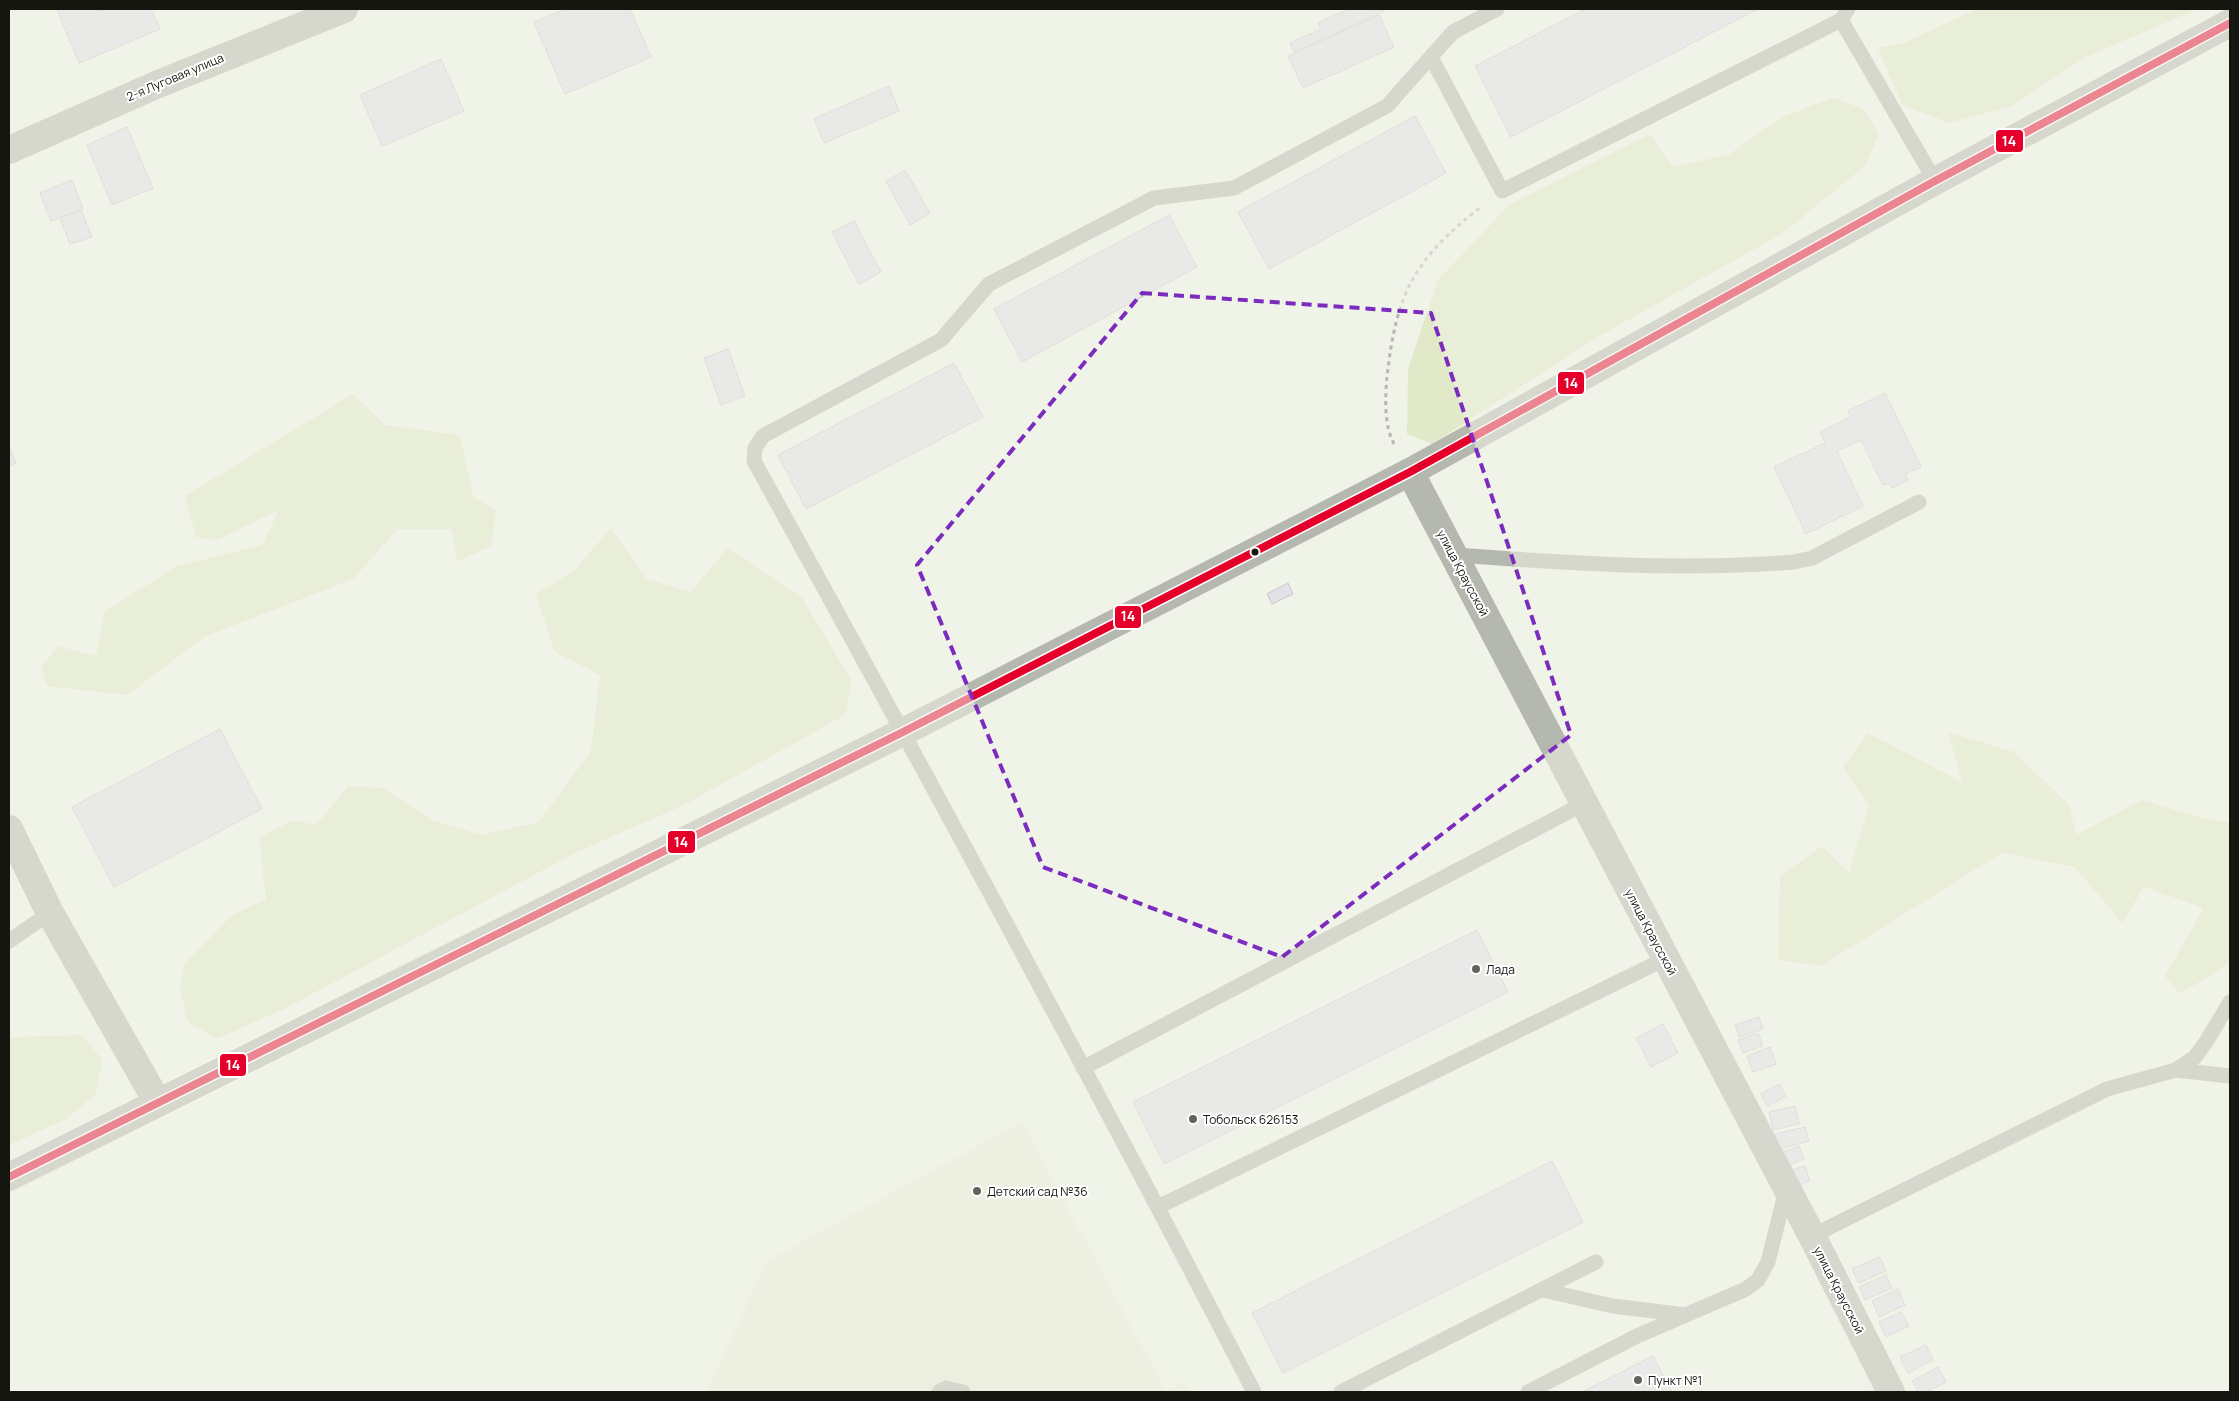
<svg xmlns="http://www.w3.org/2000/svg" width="2239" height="1401" font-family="Manrope,sans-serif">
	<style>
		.built { fill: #e9eed9 }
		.green { fill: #e1e9c8 }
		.building { fill: #e1e1e8; stroke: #c6c8c5 }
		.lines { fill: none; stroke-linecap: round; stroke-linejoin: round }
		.path { stroke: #b6b8b0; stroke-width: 3; stroke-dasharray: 4 4; stroke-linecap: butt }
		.service { stroke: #b5b8ae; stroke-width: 15 }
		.minor { stroke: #b5b8ae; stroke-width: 28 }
		.tertiary { stroke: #b5b8ae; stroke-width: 28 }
		.bus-1-casing { stroke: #fff; stroke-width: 11 }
		.bus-1 { stroke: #e4002b; stroke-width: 8 }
		.marked { fill: none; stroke: #7b2cbf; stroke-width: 4; stroke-dasharray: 10 6; stroke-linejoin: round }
		.bus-dot { fill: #15160f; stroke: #fff; stroke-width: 2 }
		.poi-dot { fill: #62635b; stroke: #fff; stroke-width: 2 }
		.labels { text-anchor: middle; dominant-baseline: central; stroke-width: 4; stroke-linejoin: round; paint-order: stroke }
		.street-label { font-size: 12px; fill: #15160f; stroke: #fff }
		.poi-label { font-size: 12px; fill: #15160f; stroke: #fff; text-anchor: start }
		.line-badge { stroke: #fff; stroke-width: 2 }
		.badge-label { font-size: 14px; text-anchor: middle; font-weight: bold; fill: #fff }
	</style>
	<rect width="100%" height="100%" fill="#f0f3e7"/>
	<polygon class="built" points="1022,1122 1166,1391 1184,1382 1190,1392 706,1392 767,1261"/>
	<g class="green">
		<polygon points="1977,9 2198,9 2086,57 2012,106 1949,123 1902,105 1878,48 1904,43"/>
		<polygon points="1833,98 1864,109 1879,134 1866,165 1783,233 1596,338 1432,444 1407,434 1408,369 1438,280 1510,204 1650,134 1673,167 1728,155 1784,116"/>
		<polygon points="353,394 385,425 460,435 473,497 496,510 491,546 457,562 451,529 398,529 353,579 204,637 127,695 47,686 41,667 58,646 96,656 104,612 175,567 262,545 279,510 217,540 196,537 185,496"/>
		<polygon points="611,528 647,579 690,592 728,548 802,598 852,681 845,715 682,806 575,853 286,1008 216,1039 188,1022 180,987 184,964 231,916 266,899 259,837 293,820 316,825 348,786 383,788 432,820 481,835 539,822 591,751 600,675 555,652 536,594 574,571"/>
		<polygon points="1948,732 2014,752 2069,805 2076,835 2142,800 2198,817 2230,823 2230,963 2180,994 2165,976 2204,908 2144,887 2122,923 2075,867 2002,853 1821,966 1778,960 1780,876 1822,846 1849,872 1869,805 1843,767 1868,733 1962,782"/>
		<polygon points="83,1035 102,1060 96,1094 66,1119 9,1145 9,1039 14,1037"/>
	</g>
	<g class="building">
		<polygon points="57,9 97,9 98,11 104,9 151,9 160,29 79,63"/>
		<polygon points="565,9 630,9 651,57 565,94 534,22"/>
		<polygon points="1348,9 1383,9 1384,11 1294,52 1290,43 1321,29 1318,23"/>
		<polygon points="1586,9 1758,9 1511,137 1475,66"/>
		<polygon points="1379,15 1394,47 1303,88 1288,56"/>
		<polygon points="441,59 464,111 382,146 360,95"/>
		<polygon points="889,86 899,111 824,143 814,119"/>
		<polygon points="1415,116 1446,173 1269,269 1238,212"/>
		<polygon points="127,127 153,188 112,205 87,145"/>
		<polygon points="905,170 930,213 910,225 886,181"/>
		<polygon points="72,180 83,209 51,221 40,193"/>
		<polygon points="81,210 92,237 70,244 60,218"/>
		<polygon points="1169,215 1197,267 1022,362 994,309"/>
		<polygon points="854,221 881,272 859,284 832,232"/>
		<polygon points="728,349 745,396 721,405 704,358"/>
		<polygon points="954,363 983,417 806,509 778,455"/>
		<polygon points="1885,393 1921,467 1905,474 1908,480 1892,488 1888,483 1883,485 1861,440 1837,451 1863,506 1806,534 1774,467 1825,443 1820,432 1851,417 1848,411"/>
		<polygon points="9,447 16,463 9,467"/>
		<polygon points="1288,583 1293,594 1272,604 1267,594"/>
		<polygon points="220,729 262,809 114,887 72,807"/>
		<polygon points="1477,930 1508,992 1164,1164 1133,1102"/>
		<polygon points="1759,1017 1763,1029 1739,1037 1735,1025"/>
		<polygon points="1663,1024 1678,1053 1651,1067 1636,1038"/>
		<polygon points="1758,1033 1763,1046 1743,1053 1738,1040"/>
		<polygon points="1770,1047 1776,1064 1753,1072 1747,1056"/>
		<polygon points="1779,1084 1786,1096 1768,1106 1761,1094"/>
		<polygon points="1795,1106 1799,1124 1773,1130 1769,1112"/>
		<polygon points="1805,1127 1809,1141 1779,1149 1775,1134"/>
		<polygon points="1799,1146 1804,1159 1787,1166 1781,1153"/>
		<polygon points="1552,1161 1583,1222 1283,1373 1252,1313"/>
		<polygon points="1805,1166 1810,1181 1793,1187 1788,1171"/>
		<polygon points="1880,1257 1886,1271 1859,1283 1852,1269"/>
		<polygon points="1886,1275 1892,1288 1865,1300 1859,1287"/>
		<polygon points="1898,1289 1905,1305 1879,1317 1872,1301"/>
		<polygon points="1901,1312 1909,1326 1886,1337 1879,1322"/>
		<polygon points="1926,1345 1933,1360 1908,1373 1900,1357"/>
		<polygon points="1653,1356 1672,1392 1582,1392 1602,1382"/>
		<polygon points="1938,1367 1946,1382 1927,1392 1918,1392 1912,1381"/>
	</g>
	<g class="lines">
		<path class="path" d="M1394,444c-10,-18 -9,-47 -7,-67 9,-84 28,-119 94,-170"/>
		<g class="service">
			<polyline points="1848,9 1841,20 1935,181"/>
			<polyline points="1431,57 1502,191 1841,20"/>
			<path d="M1453,555c114,8 227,16 341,7l18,-4 107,-56"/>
			<polyline points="9,941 50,913"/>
			<polyline points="1083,1068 1583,804"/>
			<polyline points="2176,1070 2195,1057 2206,1042 2230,1002"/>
			<polyline points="1158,1207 1665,959"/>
			<polyline points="1812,1236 2107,1089 2176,1070 2230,1076"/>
			<polyline points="1543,1290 1613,1306 1686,1315"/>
			<polyline points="939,1392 946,1388 963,1392"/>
			<path d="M1254,1392c-162,-313 -330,-623 -500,-931l1,-13 8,-12 178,-96 48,-56 165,-86 80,-10 153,-82 66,-74 44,-23"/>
			<polyline points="1341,1392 1596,1262"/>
			<polyline points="1528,1392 1637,1336 1746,1289 1758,1280 1768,1262 1786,1190"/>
		</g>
		<g class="minor">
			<polyline points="9,150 156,85 344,9"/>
			<polyline points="1410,472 1812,1236 1891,1392"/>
			<polyline points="9,829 50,913 158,1103"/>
		</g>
		<polyline class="tertiary" points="9,1177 903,732 1410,472 1935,181 2230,23"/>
		<defs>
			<polyline id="bus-1" points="9,1177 903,732 1410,472 1935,181 2230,23"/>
		</defs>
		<use href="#bus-1" class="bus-1-casing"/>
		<use href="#bus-1" class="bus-1"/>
	</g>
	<path d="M0 0H2239V1401H0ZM1142,293l289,20 140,422 -289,222 -239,-90 -126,-302z" fill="#f0f3e7" fill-opacity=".55" fill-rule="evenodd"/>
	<path class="marked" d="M1142,293l289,20 140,422 -289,222 -239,-90 -126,-302z"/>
	<circle class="bus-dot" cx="1255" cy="552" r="4.5"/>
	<g class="poi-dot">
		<circle cx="1476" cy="969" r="5"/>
		<circle cx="1193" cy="1119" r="5"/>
		<circle cx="977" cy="1191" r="5"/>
		<circle cx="1638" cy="1380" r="5"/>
	</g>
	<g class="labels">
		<g class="street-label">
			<text transform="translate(175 77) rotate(-23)">2-я Луговая улица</text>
			<text transform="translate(1463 573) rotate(62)">улица Краусской</text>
			<text transform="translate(1651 932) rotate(62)">улица Краусской</text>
			<text transform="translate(1839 1290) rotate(63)">улица Краусской</text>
		</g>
		<g class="poi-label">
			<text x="1486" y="969">Лада</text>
			<text x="1203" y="1119">Тобольск 626153</text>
			<text x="987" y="1191">Детский сад №36</text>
			<text x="1648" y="1380">Пункт №1</text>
		</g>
	</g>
	<g class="line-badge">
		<rect x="1995" y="129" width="29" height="24" rx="5" fill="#e4002b"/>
		<rect x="1557" y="371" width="28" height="24" rx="5" fill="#e4002b"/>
		<rect x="1114" y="605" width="28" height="24" rx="5" fill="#e4002b"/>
		<rect x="667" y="830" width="29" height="24" rx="5" fill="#e4002b"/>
		<rect x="219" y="1053" width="28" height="24" rx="5" fill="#e4002b"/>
	</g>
	<g class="badge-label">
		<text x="2009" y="146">14</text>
		<text x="1571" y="388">14</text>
		<text x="1128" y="621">14</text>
		<text x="681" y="847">14</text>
		<text x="233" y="1070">14</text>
	</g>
	<rect width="2239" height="1401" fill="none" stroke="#15160f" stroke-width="20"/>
</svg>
